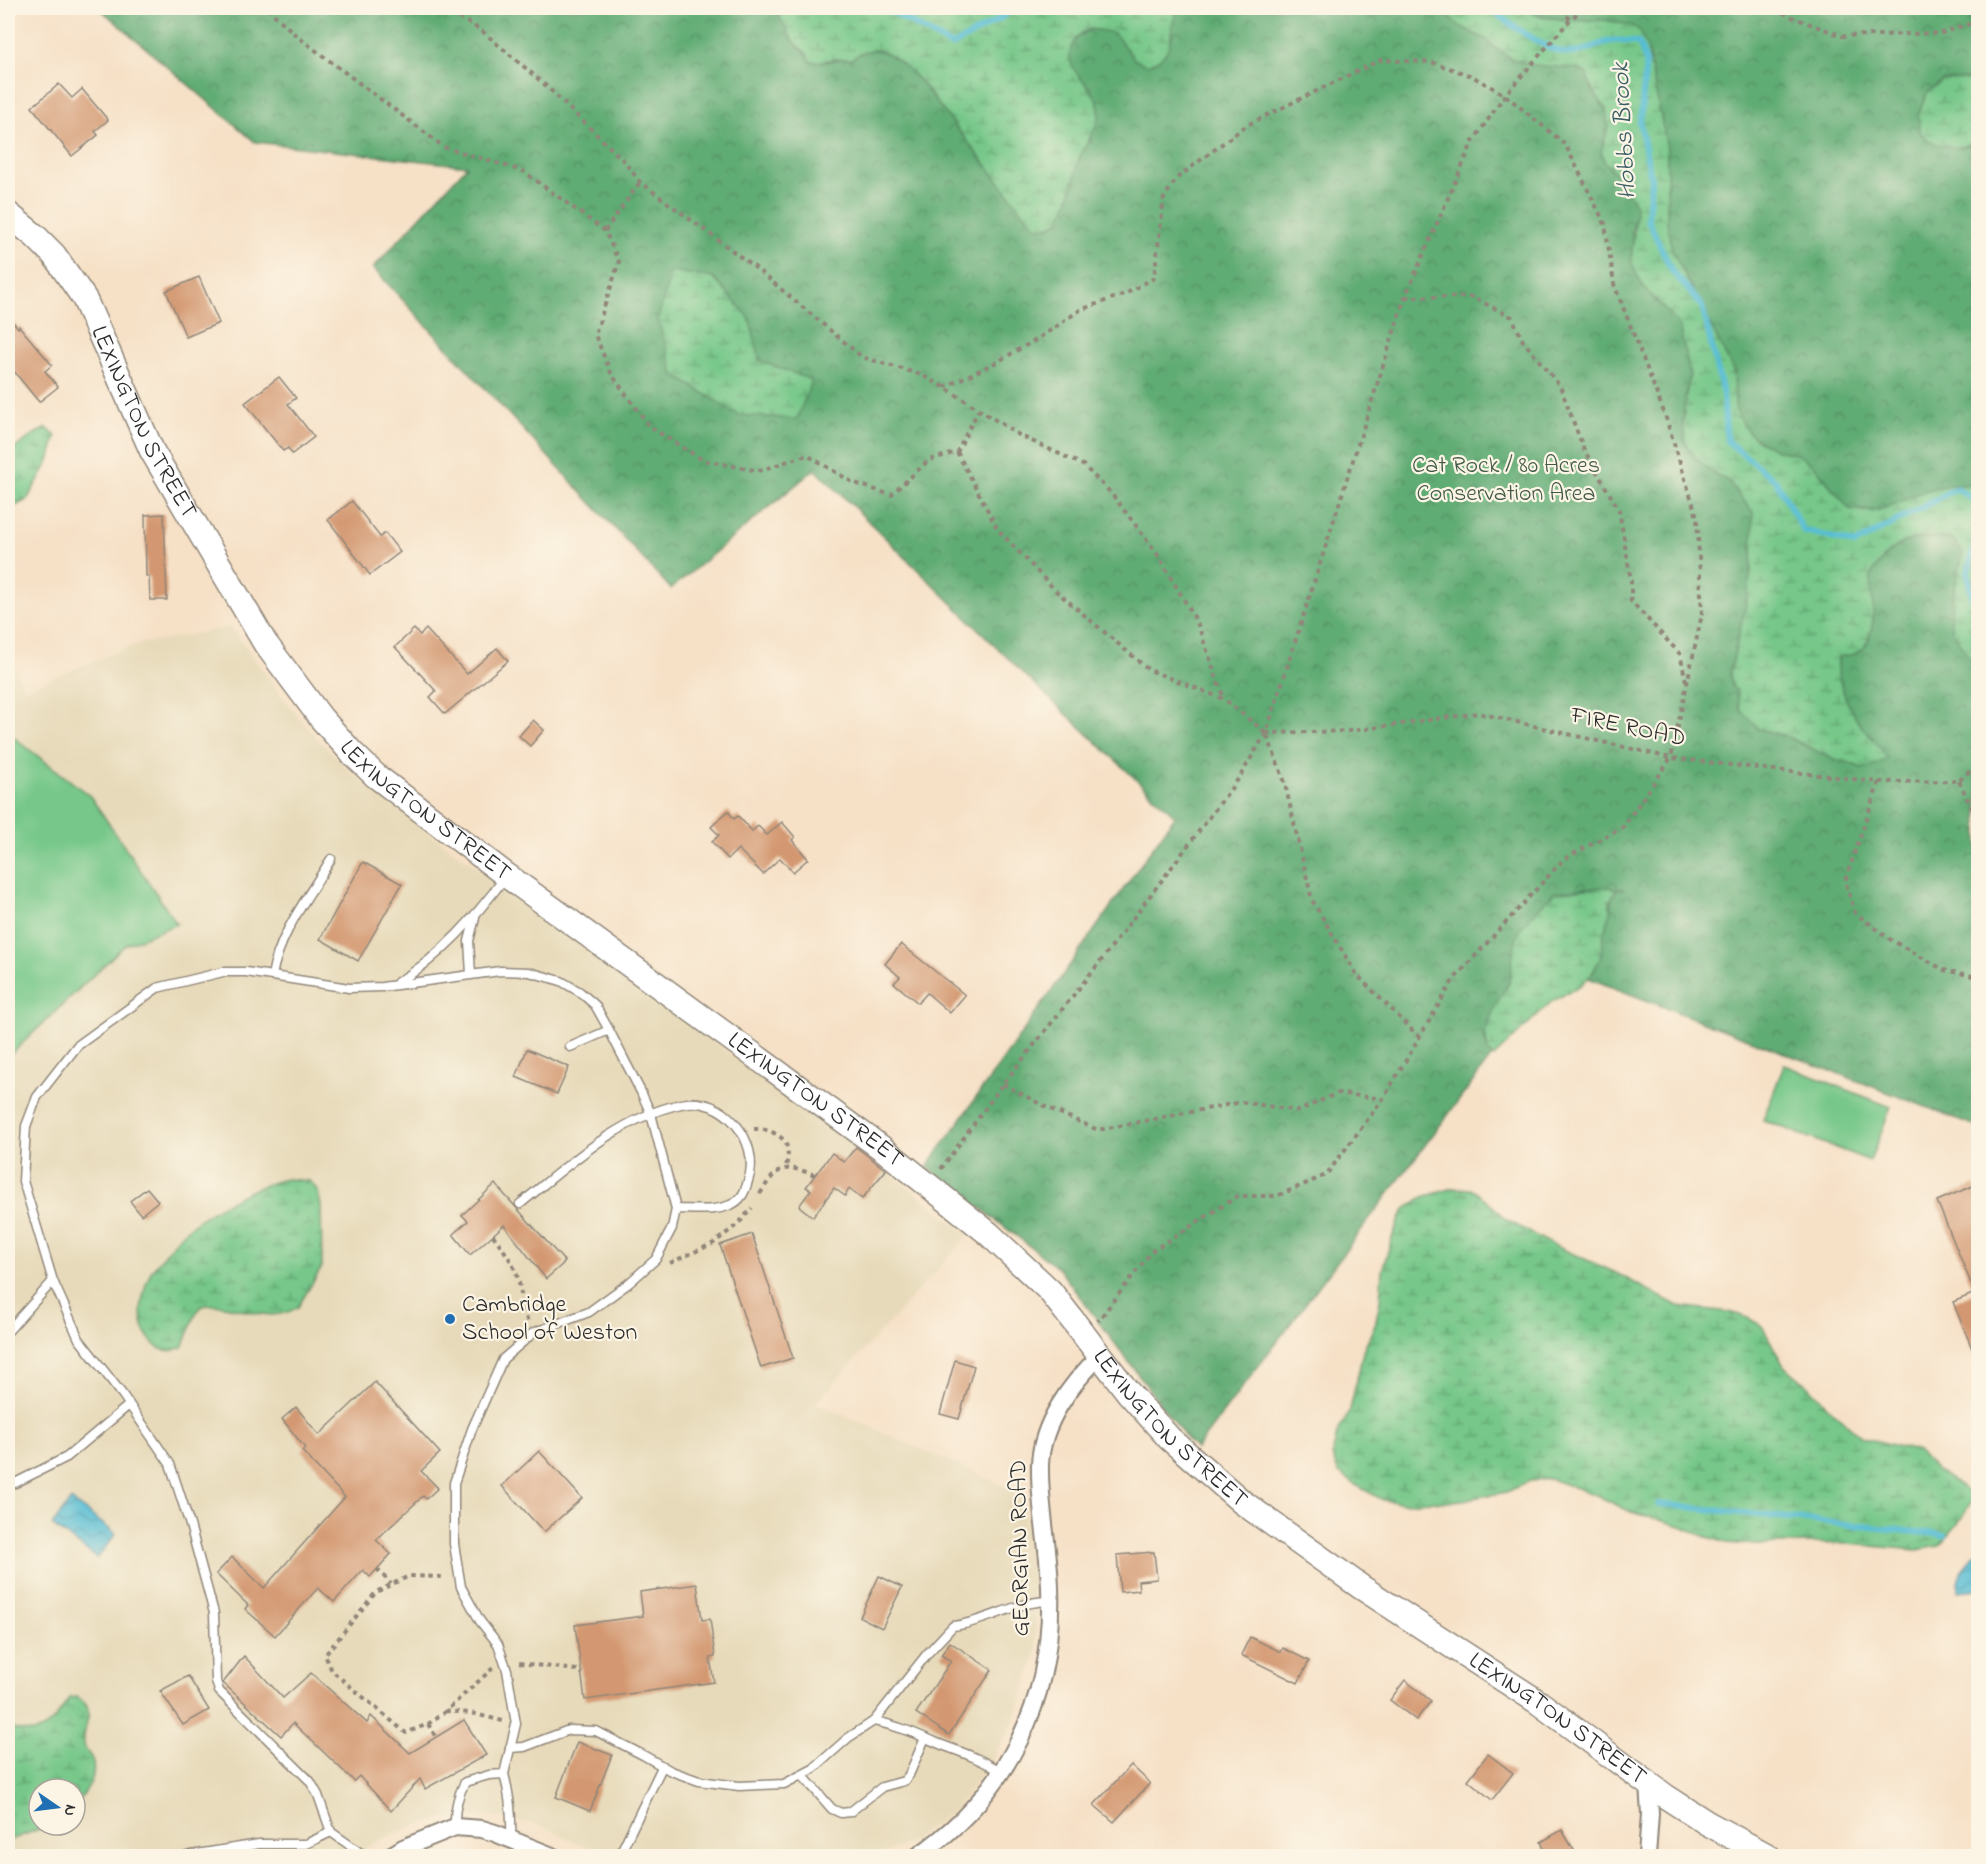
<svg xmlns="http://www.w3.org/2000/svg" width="1986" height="1864" font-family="'Indie Flower',sans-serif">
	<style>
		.built { fill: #e7daba; fill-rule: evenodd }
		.green { fill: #76c789; stroke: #50795a; stroke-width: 1.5 }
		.forest { fill: url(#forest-crowns); stroke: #466c50; stroke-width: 1.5; fill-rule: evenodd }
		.wetland { fill: url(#wetland-marsh); stroke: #50795a; stroke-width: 1.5 }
		.water { fill: url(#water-waves); stroke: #417480; stroke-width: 1.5 }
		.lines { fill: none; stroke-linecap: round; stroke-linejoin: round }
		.stream { stroke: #57bdd4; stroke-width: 6 }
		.building { fill: #d39871 }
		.lane-casing { stroke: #908679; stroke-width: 11 }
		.street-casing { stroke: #908679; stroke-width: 20 }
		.secondary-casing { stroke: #908679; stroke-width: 27 }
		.path { stroke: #908679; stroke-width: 4; stroke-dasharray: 4.5 4.5; stroke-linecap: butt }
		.lane { stroke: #fff; stroke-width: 8 }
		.street { stroke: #fff; stroke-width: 16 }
		.secondary { stroke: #fff; stroke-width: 24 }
		.poi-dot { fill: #1f6fb2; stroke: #fcf5e5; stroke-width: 2 }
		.labels { text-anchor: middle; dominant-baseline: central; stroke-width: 4.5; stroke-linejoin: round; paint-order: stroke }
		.street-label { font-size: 24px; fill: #2b2b2b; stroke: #fcf5e5 }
		.park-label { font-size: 24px; fill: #425a47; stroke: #fcf5e5 }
		.poi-label { font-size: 24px; fill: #2b2b2b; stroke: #fcf5e5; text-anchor: start }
		.water-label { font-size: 26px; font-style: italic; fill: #3a5e66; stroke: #fcf5e5 }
	</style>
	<defs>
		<pattern id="forest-crowns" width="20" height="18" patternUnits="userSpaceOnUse" patternTransform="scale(1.5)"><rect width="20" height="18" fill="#60ac75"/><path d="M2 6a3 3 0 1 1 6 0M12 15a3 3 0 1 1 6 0" fill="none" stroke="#4f8c60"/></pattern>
		<pattern id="wetland-marsh" width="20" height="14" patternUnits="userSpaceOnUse" patternTransform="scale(1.5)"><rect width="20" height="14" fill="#76c789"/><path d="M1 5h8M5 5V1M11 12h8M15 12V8" fill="none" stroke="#61a270"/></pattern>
		<pattern id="water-waves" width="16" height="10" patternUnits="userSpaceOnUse" patternTransform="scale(1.5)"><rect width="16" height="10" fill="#57bdd4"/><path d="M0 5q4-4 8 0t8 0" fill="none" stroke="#489aac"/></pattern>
	</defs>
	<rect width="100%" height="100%" fill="#fcf5e5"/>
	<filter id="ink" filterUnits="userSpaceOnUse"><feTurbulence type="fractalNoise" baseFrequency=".0167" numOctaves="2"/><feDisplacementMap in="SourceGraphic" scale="12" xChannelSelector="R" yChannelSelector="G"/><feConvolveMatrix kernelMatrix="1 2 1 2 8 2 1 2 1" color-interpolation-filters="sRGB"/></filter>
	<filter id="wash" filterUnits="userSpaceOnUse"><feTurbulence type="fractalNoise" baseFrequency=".008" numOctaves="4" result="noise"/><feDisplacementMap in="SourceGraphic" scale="24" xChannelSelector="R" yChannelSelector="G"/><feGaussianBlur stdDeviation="1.35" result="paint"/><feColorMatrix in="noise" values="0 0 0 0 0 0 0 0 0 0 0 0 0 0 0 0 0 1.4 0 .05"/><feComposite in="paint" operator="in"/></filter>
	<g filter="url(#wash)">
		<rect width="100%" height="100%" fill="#f6e1c7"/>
		<path class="built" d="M231,627l55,75 34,39 37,36 51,40 448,329 113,89 -153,168 203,89 17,72 1,87 -22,68 -28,50 -32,40 -44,33 -33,14h-272l-65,-30 -44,-9h-28l-29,2 -32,9 -31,14 -22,14h-347v-1200l17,33 108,-44zM39,1789h36v36h-36z"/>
		<g class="green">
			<polygon points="8,733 90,796 177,924 125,945 8,1057"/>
			<polygon points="1784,1065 1891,1107 1870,1161 1763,1120"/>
		</g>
		<g class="forest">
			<path d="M99,8h676l23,38 28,16 18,-4 6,2c5,-3 11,-8 17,-9 21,-5 39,17 53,30l107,136 22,10 11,-7 21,-66 9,-14 10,-27c-4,-8 -8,-18 -12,-26 -3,-6 -9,-9 -13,-14 -12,-19 -3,-39 19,-44l77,11 2,-23 6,-9h237l30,7 14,11 25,13 14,12 16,9 18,5 46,4 7,4 7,18 13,18 2,18 -7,26 4,10 15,14 15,27 1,10 -4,19 4,41 10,16 33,34 11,51 -5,25 -2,27 4,20 9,11 16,14 16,9 25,31 -1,50 -5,37 -17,74 2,13 5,5 3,18 27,22 19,5 49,24 9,1 18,7 25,-9c-8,-14 -19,-22 -27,-34 -13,-19 -24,-45 -22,-68 6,-1 12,-2 18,-4 18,-8 18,-38 16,-55 0,-6 -3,-16 -1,-23 2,-4 6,-8 8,-11 19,-27 44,-29 74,-25l10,14 -9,37 4,48 20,30v459l-390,-149c13,-12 12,-28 15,-44 2,-6 5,-12 6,-19 3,-10 0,-17 8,-26l-31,-1 -33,5c-13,24 -30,48 -41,73 -2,6 -1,13 -4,18 -8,20 -37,51 -15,71l-297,394 -8,-8 -129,-172 -132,-102 248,-351 -147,-138 -213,-209 -144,120 -298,-321 94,-102 -212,-24zM713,278l36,39 11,44z"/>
			<path d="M1521,8h457v72h-35l-16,14 -9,21 50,31 10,-5v344c-19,-1 -37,1 -56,7 -10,3 -17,9 -26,13 -15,7 -31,6 -47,4l-34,-42 -16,-12 -22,-5 -16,-8 -8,-5 -11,-13 -7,-18 -1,-34 -62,-122 -5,-29v-73l-20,-100 -24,-24 -18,-4 -28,1 -27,-3 -18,-4z"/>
		</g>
		<g class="wetland">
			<path d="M775,8h404c-15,23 2,46 -32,57l-12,-5 -21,-27c-13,-3 -29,-8 -38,6 -22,32 22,43 23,72 1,13 -12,31 -18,43 -4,7 -5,18 -7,26 -3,14 -8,27 -14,40 -16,10 -20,12 -33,-3l-107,-136c-14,-13 -32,-35 -53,-30 -6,1 -12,6 -17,9 -8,-4 -28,2 -39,2 -5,-13 -11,-13 -19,-23 -7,-10 -11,-21 -17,-31z"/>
			<path d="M1416,8h105l20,9 36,4 28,-1 28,6 7,5 7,17 20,100v73l5,29 62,122 1,34 7,18 11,13 8,5 16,8 22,5 16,12 34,42c8,1 17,3 24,2 17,-2 29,-11 44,-17 19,-9 41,-10 61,-9v183c-9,-12 -24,-29 -27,-45 -3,-14 9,-54 12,-70l-10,-14c-30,-5 -55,-2 -74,25 -2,3 -6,8 -8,11 -2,6 0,13 1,19 2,17 3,39 -9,54 -5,7 -17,7 -25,9 -2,23 9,49 22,68 4,5 9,9 13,14 6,6 10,13 14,20l-17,8 -8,1 -18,-7 -9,-1 -49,-24 -27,-7 -19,-20 -3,-17 -5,-6 -2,-13 17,-74 5,-37 1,-50 -25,-31 -16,-9 -16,-14 -9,-11 -4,-20 2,-27 5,-25 -11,-51 -33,-34 -10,-16 -5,-14 5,-45 -1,-11 -15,-27 -15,-14 -4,-11 7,-25 -2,-18 -13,-18 -7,-18 -7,-4 -46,-4 -18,-5 -16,-9 -14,-12 -25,-13 -14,-11z"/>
			<path d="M1970,79l8,1v61c-21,10 -39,9 -57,-7l-3,-19 9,-22 16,-13z"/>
			<polygon points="671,271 713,278 749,317 760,361 812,380 797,419 739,415 674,375 658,319"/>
			<polygon points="47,428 56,436 49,461 27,500 8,510 8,453 36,433"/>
			<polygon points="1602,887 1625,889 1616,889 1610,901 1610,913 1604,933 1600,959 1591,975 1581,985 1551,1002 1494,1057 1488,1051 1485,1032 1496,1004 1509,983 1515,942 1522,926 1553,893"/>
			<path d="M287,1179l23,2 8,10 3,15 1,61 -24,40c-31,21 -67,-8 -97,-1 -10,12 -10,28 -19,41 -26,13 -41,-14 -41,-37 1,-12 4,-25 9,-36 3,-7 9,-13 14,-18 7,-9 13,-18 21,-25 22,-20 72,-47 102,-52z"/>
			<polygon points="1453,1188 1471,1189 1488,1201 1505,1219 1551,1244 1614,1272 1678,1306 1730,1312 1748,1318 1762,1326 1784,1366 1809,1386 1833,1412 1862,1437 1919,1452 1936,1471 1957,1483 1974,1498 1957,1525 1939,1546 1917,1550 1848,1544 1806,1543 1757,1545 1727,1543 1698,1534 1684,1527 1631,1512 1594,1494 1550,1479 1530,1481 1507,1492 1449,1502 1429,1501 1404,1503 1383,1500 1356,1485 1338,1472 1332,1455 1337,1434 1350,1410 1364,1348 1375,1325 1380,1301 1382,1270 1394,1232 1404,1210 1423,1197"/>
			<path d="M77,1697c23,14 4,27 7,47 1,6 4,9 7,13 8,17 -4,36 -16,47v-15h-36v36h11l-42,16v-113c7,1 15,4 23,4 19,0 29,-21 38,-34z"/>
		</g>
		<g class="water">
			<polygon points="71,1500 116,1534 97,1558 52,1525"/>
			<path d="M1976,1553h2v36l-20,2c-2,-15 9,-28 18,-38z"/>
		</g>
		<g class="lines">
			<g class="stream">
				<polyline points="885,8 952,46 1004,16 1012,8"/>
				<path d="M1491,8c11,12 59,44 75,45 17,1 30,-9 45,-12 8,-2 20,1 28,2l7,19 -6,61 11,56 -3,41 24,51 30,35 21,88 4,47 49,40 27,49 52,14 102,-56 21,15"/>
				<polyline points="1978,529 1968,573 1975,616 1978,621"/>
				<polyline points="1659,1504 1945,1535"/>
			</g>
		</g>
		<g id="blocks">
			<g class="building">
				<polygon points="59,84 72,98 82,89 108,120 95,131 98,135 72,156 32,107"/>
				<polygon points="199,277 219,323 186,337 166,291"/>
				<polygon points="8,316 18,328 19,326 52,365 45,371 58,387 39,402 8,364"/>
				<polygon points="279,377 296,398 288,404 314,437 292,454 288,448 283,451 245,403"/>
				<polygon points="352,501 380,537 385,533 400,552 370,575 328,520"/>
				<polygon points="164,514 167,600 150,600 149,576 146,576 145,515"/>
				<polygon points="414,629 420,635 426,629 467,674 497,648 508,661 445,714 430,697 436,691 395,647"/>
				<polygon points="533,720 544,730 530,746 519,736"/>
				<polygon points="728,811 734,819 738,816 752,831 758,826 767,835 782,822 795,837 792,840 808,859 793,872 780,858 763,874 738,849 728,859 712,842 719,835 711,827"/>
				<polygon points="363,862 402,884 358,961 320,939"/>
				<polygon points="901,944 965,995 950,1013 927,993 918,1003 894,983 900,977 885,964"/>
				<polygon points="527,1049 569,1067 557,1094 516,1077"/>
				<polygon points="856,1147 886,1170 862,1199 849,1189 845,1196 834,1188 813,1217 799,1206 811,1190 806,1187 832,1153 844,1162"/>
				<polygon points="495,1184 565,1262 546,1279 504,1225 470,1255 453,1234 468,1221 462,1215"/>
				<polygon points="1975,1185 1978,1194 1978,1363 1953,1302 1975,1293 1937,1201"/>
				<polygon points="147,1188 158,1201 141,1215 130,1201"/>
				<polygon points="752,1234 793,1358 761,1368 720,1245"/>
				<polygon points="955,1360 974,1366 959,1419 940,1414"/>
				<polygon points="375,1382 440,1453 421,1471 438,1488 426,1499 423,1496 376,1540 391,1554 370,1577 363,1570 334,1602 318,1588 275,1636 245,1609 248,1605 216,1574 232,1557 264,1588 345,1497 302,1451 305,1448 282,1419 296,1407 319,1435"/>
				<polygon points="539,1451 582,1498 544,1532 502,1486"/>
				<polygon points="1154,1552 1157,1579 1138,1581 1139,1590 1120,1592 1117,1555"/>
				<polygon points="879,1576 902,1587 882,1628 860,1617"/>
				<polygon points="697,1584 702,1620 710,1619 715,1657 710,1658 714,1682 585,1700 575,1625 643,1616 640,1592"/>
				<polygon points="1250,1637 1281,1652 1283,1648 1309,1661 1298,1683 1241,1655"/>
				<polygon points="950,1642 992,1670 949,1735 916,1713 951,1661 941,1655"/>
				<polygon points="244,1656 283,1698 311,1673 367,1723 371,1716 410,1753 464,1720 486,1755 425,1789 420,1779 391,1811 359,1776 354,1781 293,1723 281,1736 223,1683"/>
				<polygon points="188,1676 209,1710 183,1725 160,1691"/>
				<polygon points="1405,1680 1431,1701 1416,1720 1390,1700"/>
				<polygon points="577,1742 612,1755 590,1811 556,1797"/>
				<polygon points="1488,1754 1513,1773 1492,1800 1468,1780"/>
				<polygon points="1131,1765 1150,1783 1114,1822 1094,1805"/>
				<polygon points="1562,1830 1578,1857 1549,1857 1541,1842"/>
			</g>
		</g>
	</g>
	<g filter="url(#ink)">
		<use href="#blocks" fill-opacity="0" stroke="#908679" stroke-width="1.5"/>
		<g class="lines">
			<defs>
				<g id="lane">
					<polyline points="471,974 469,941 475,918"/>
					<path d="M272,976c7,-43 37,-80 59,-117"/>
					<path d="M398,982c43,-25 78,-66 108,-106"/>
					<path d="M520,1204c49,-39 98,-86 161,-100 42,-10 81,38 67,77 -3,11 -7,20 -18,24 -16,7 -38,4 -54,4"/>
					<polyline points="8,1331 53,1281"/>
					<polyline points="8,1482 15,1483 67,1457 129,1405"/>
					<path d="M874,1721c25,5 45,14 68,24 22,8 39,14 60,27"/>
					<path d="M510,1748l14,-1 45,-17 27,1 47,24 28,16 28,10 40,5 45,-2 29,-15 35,-31 26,-17 53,-67 26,-28c34,-4 63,-25 97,-25"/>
					<path d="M504,1774c6,22 8,42 7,65"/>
					<polyline points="803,1776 832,1809 841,1813 850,1812 882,1787 904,1781 909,1775 925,1738"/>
					<path d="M455,1827c-1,-16 2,-30 10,-45l24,-7 15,-1 12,-50 -9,-54 -9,-26 -18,-23 -19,-34 -7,-43v-61l18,-54 31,-70 30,-26 56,-21 40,-29 27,-24 16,-31 4,-19 -25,-95 -10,-22 -32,-62"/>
					<polyline points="185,1856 259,1844 306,1844 331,1832"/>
					<polyline points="365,1856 331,1832 318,1795 310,1781 219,1691 216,1681 214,1613 190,1525 170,1464 122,1394 79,1339 53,1281 23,1181 26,1126 37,1097 77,1046 157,988 223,972 246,972 349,988 382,987 500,971 529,972 561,981 580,992 595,1005 609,1030 570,1047"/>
					<polyline points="619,1856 662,1767"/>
				</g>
				<g id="street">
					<polyline points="390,1856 403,1848 455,1827 482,1829 495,1833 552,1856"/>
					<path d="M918,1856c91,-64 136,-157 132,-268 -1,-41 -11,-82 -10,-123 1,-41 31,-82 60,-109"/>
					<polyline points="1647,1856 1650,1814 1648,1784"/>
				</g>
				<g id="secondary">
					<path id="s1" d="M8,214l27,22 19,19 30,43 68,153 113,192 56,75 31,35 24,23 130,99 377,274 105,84 62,58 78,101 41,46 73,64 119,85 177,115 127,94 42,27 61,33"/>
				</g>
			</defs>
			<use href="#lane" class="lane-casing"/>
			<use href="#street" class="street-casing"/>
			<use href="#secondary" class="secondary-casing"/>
			<g class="path">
				<polyline points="267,8 298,37 444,147 523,171 605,231 619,262 595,335 612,375 650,427 703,460 758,471 807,455 852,482 891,495 929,460 957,452 978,411"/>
				<polyline points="443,8 482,31 543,83 623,160 640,182 757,269 862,357 919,374 944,387 1019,435 1083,465 1111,493 1156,552 1197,622 1224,699"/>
				<polyline points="1562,8 1570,20"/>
				<polyline points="1775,8 1789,16 1842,36 1942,33 1978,21"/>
				<polyline points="605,231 640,182"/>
				<polyline points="1405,297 1472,297 1512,317 1523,341 1560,386 1584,450 1619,510 1631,580 1631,601 1680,654 1686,681"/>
				<polyline points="944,387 995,363 1039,338 1080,310 1125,294 1154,278 1164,198 1177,178 1247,125 1380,60 1431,62 1472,76 1505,95 1565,144 1605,224 1614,284 1665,415 1697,517 1702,614 1671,758 1623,827 1564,859 1454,979 1383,1099 1326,1175 1277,1196 1238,1196 1152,1251 1098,1321"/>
				<polyline points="957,452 998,530 1056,591 1149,670 1224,699 1266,733 1284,780 1312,900 1356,974 1419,1037"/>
				<polyline points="1266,733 1351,731 1478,713 1671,758 1879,782 1959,781 1978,763"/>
				<polyline points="1959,781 1978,822"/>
				<polyline points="1879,782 1845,881 1855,913 1891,940 1944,970 1978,977"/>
				<polyline points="1003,1084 1044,1106 1098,1130 1242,1102 1298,1111 1338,1093 1383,1099"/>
				<path d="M754,1129c11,-1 30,5 33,18 2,7 0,14 -1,21"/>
				<polyline points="941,1169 1003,1084 1103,958 1239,778 1266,733 1405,297 1472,143 1505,95 1570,20 1583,8"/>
				<path d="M760,1194c18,-29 24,-30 55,-19"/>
				<path d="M493,1235c9,13 20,26 24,41 5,15 4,31 11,46"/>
				<polyline points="670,1263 714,1243 738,1224 752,1208"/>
				<polyline points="377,1569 391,1584"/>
				<polyline points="519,1663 577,1670 582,1673"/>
				<polyline points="493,1668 446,1711 471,1713 503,1721"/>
				<polyline points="446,1711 428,1724 406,1733 332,1671 325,1655 376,1592 409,1576 446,1577"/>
				<polyline points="428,1724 436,1737"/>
			</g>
			<use href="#lane" class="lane"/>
			<use href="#street" class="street"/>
			<use href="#secondary" class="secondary"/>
		</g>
	</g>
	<circle class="poi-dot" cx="450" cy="1319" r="6"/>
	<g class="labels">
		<g class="street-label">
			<text stroke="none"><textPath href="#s1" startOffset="252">LEXINGTON STREET</textPath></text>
			<text transform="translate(1628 728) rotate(12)">FIRE ROAD</text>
			<text stroke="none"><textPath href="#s1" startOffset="738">LEXINGTON STREET</textPath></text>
			<text stroke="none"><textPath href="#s1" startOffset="1224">LEXINGTON STREET</textPath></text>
			<text stroke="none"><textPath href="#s1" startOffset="1710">LEXINGTON STREET</textPath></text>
			<text transform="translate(1021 1548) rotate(-91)">GEORGIAN ROAD</text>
			<text stroke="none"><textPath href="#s1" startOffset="2196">LEXINGTON STREET</textPath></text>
		</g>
		<g class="park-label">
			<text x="1506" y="466">Cat Rock / 80 Acres<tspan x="1506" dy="28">Conservation Area</tspan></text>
		</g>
		<g class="poi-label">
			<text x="462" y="1305">Cambridge<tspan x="462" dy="28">School of Weston</tspan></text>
		</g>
		<g class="water-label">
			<text transform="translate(1625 131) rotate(-93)">Hobbs Brook</text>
		</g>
	</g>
	<rect width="1986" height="1864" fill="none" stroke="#fcf5e5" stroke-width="30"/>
	<g transform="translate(57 1807) rotate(104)"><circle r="28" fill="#fcf5e5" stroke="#a8a49b" stroke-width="1.5"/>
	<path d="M0-4.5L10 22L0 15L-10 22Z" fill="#1f6fb2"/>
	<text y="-9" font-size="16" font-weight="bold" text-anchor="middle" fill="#2b2b2b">N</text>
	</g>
</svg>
